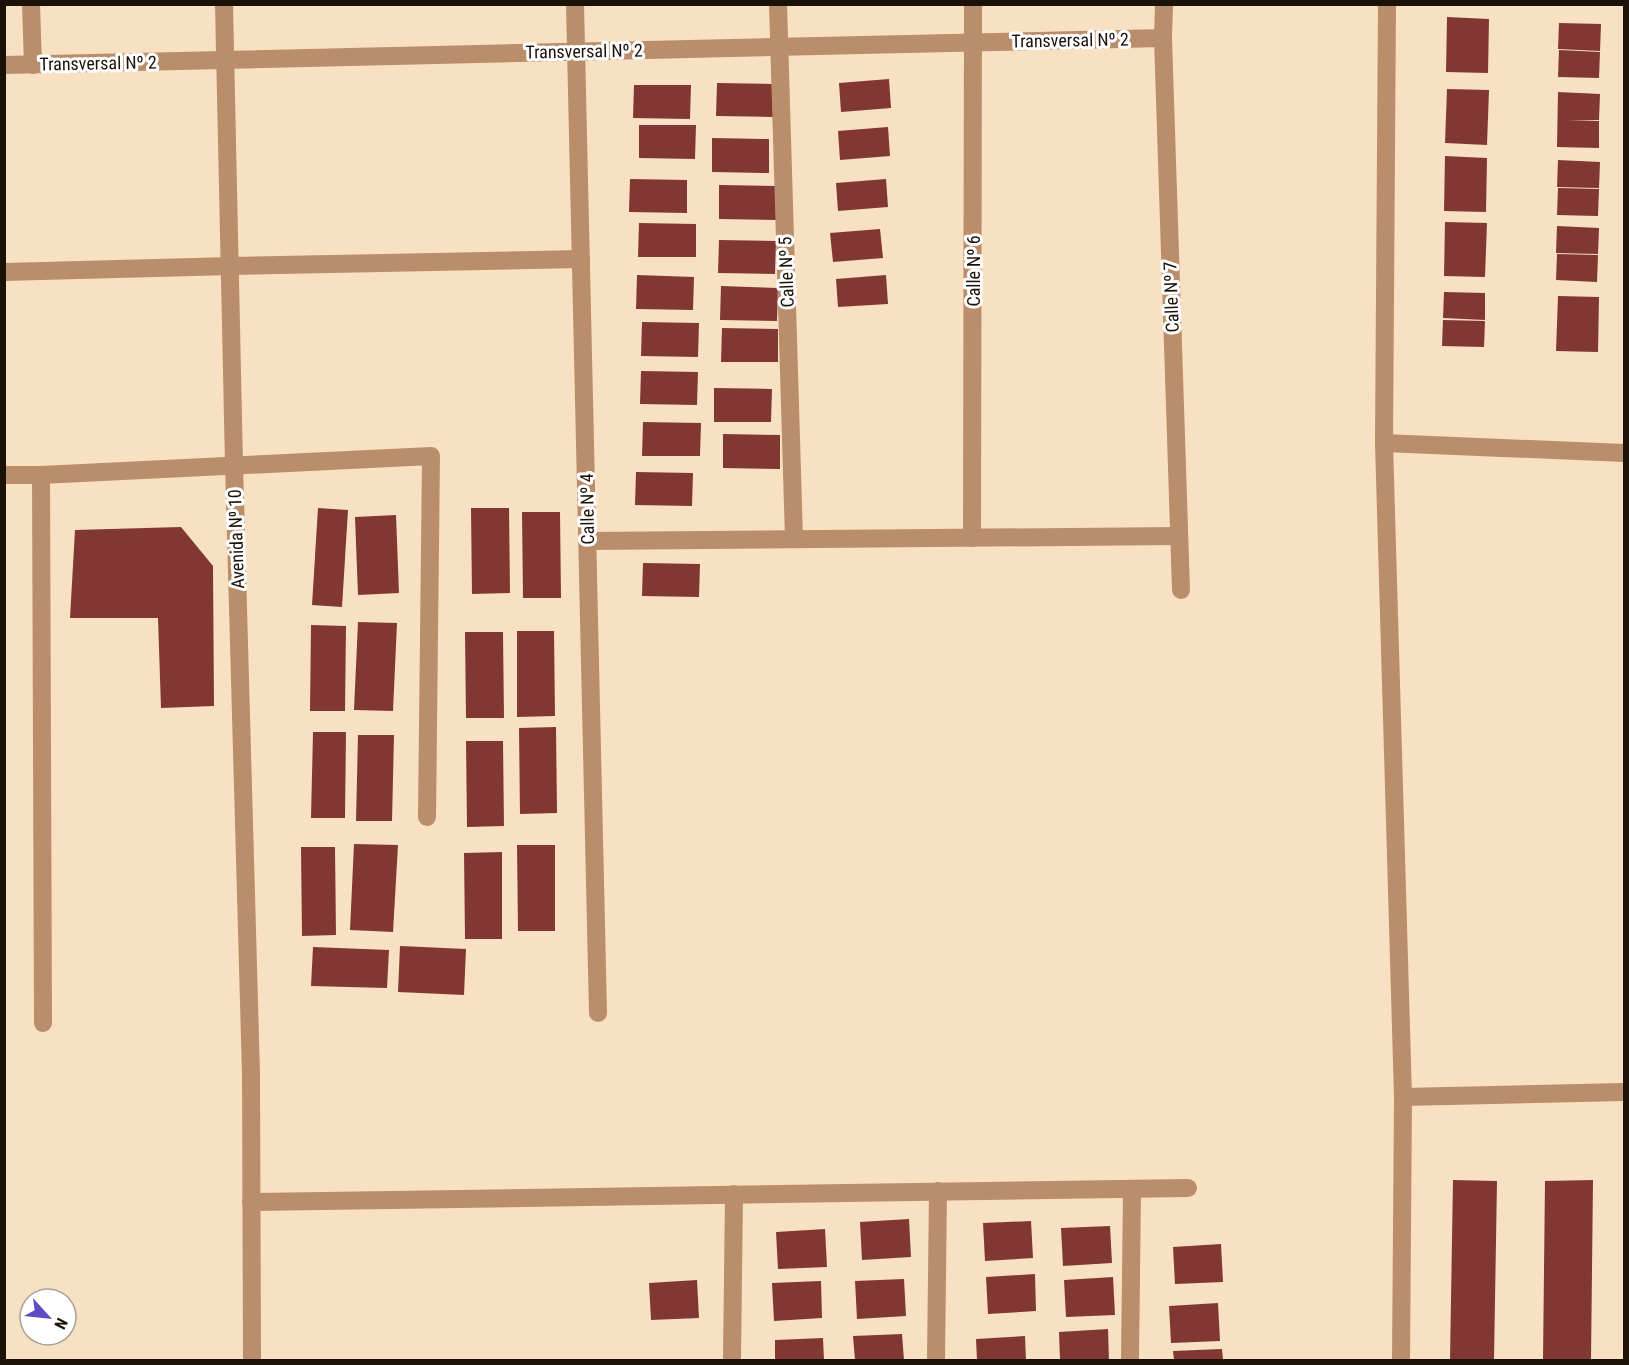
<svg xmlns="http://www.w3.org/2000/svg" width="1629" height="1365" font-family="'Roboto Condensed',sans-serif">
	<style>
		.building { fill: #813832 }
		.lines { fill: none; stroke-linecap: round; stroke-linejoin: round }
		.minor { stroke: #ba8e6a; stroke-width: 18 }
		.labels { text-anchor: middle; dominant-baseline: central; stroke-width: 6; stroke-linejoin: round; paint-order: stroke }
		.street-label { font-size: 18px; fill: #1a1207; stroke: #fff }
	</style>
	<rect width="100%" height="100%" fill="#f8e0c3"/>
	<g class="building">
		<polygon points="1447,17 1489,19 1488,73 1446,72"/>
		<polygon points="1559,23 1601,24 1600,51 1558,49"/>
		<polygon points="1559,50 1600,52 1599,78 1558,77"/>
		<polygon points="889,79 891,108 841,112 839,83"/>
		<polygon points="717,83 774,84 773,117 716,116"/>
		<polygon points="634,85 691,85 690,119 633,118"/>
		<polygon points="1447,89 1489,90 1487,145 1445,143"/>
		<polygon points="1558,92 1600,94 1599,120 1568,120 1599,121 1599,148 1557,147"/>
		<polygon points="639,125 696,125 695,159 639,158"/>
		<polygon points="888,127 890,156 840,160 838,131"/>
		<polygon points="712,138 769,139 769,173 712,172"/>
		<polygon points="1445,156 1487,158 1486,212 1444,211"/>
		<polygon points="1558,160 1600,162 1599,188 1557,187"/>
		<polygon points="630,179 687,180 687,213 629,212"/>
		<polygon points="886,179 888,207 838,211 836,183"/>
		<polygon points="719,185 776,186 776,220 719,219"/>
		<polygon points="1558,188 1599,189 1598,216 1557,215"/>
		<polygon points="1445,222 1487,223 1485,277 1444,276"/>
		<polygon points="639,223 696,224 696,257 638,257"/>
		<polygon points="1557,226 1599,228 1598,254 1556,253"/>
		<polygon points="880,229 883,258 833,262 830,233"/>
		<polygon points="719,240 776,241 775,274 718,273"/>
		<polygon points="1557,254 1598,255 1597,282 1556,280"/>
		<polygon points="637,275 694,277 693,310 636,309"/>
		<polygon points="886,275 888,304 838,307 836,279"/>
		<polygon points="721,286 778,288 777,321 720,320"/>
		<polygon points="1444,292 1485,293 1485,320 1443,318"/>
		<polygon points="1558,296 1599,297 1598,352 1556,351"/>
		<polygon points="1443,320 1485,321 1484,347 1442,346"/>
		<polygon points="642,322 699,323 698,357 641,356"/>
		<polygon points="722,328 778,329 778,362 721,362"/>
		<polygon points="641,371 698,372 697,405 640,404"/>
		<polygon points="714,388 772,389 771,422 714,422"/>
		<polygon points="643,422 701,423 700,456 642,456"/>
		<polygon points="723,434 780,435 780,469 723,468"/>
		<polygon points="636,472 693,473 692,506 635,505"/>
		<polygon points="318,508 348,510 342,607 312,605"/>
		<polygon points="471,508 509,508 510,593 472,594"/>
		<polygon points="522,512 560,512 561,598 523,598"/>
		<polygon points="396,515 399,593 358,595 355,517"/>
		<polygon points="181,527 213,566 214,706 161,708 158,618 70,618 75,530"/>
		<polygon points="643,563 700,564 699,597 642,596"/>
		<polygon points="358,622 397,623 393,711 354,710"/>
		<polygon points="311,625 346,626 345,711 310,711"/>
		<polygon points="517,631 554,631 555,716 517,717"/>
		<polygon points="465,632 503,632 504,718 466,718"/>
		<polygon points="556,727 557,813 520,814 519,728"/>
		<polygon points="313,732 346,732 345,818 311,818"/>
		<polygon points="358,735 394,735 392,821 356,821"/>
		<polygon points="466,741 503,741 504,826 467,827"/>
		<polygon points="354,844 398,845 393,932 350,930"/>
		<polygon points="517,845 555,845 555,931 518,931"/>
		<polygon points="301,847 335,847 336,935 302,936"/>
		<polygon points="502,852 502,939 465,939 464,853"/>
		<polygon points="400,946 466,949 464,995 398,992"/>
		<polygon points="313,947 389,950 387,988 311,986"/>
		<polygon points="1453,1180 1497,1181 1494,1360 1450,1360"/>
		<polygon points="1593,1180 1591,1360 1543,1360 1545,1181"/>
		<polygon points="909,1219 911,1257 862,1260 860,1222"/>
		<polygon points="1031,1221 1033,1258 985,1261 983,1223"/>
		<polygon points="1110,1226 1112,1263 1063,1266 1061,1228"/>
		<polygon points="825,1229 827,1267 778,1269 776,1232"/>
		<polygon points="1221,1244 1223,1282 1175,1284 1173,1247"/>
		<polygon points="1035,1274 1036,1311 988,1314 986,1277"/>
		<polygon points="1113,1277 1115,1315 1066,1317 1064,1280"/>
		<polygon points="904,1279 906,1316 857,1319 855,1281"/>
		<polygon points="697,1280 699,1318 651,1320 649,1283"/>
		<polygon points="821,1281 822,1318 774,1321 772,1283"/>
		<polygon points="1218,1303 1220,1341 1171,1343 1169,1306"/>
		<polygon points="1108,1329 1109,1360 1060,1360 1059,1332"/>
		<polygon points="902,1334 904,1360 855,1360 853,1336"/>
		<polygon points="1025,1336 1026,1360 977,1360 976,1339"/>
		<polygon points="823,1338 824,1360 775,1360 775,1340"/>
		<polygon points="1222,1349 1223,1360 1174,1360 1173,1351"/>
	</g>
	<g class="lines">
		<g class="minor">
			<polyline points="31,4 33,65"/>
			<polyline points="224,4 234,464 251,1074 252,1360"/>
			<polyline points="575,4 598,1013"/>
			<polyline points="778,4 794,539"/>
			<polyline points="1164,4 1163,38 1181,590"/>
			<polyline points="1387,4 1384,443 1403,1097 1401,1360"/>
			<polyline points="4,65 1163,38"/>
			<polyline points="4,272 231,266 581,259"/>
			<polyline points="1384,443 1624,453"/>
			<polyline points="4,475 41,475 431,456 427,817"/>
			<polyline points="41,475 43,1023"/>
			<polyline points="972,538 973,4"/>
			<polyline points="587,541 1179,536"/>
			<polyline points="1403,1097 1624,1092"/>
			<polyline points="251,1202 1188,1188"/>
			<polyline points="732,1360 734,1194"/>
			<polyline points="936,1360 938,1191"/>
			<polyline points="1130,1360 1132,1189"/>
		</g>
	</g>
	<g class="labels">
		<g class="street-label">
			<text transform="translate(1070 40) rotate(-1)">Transversal Nº 2</text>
			<text transform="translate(584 51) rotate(-1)">Transversal Nº 2</text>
			<text transform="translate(98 63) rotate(-1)">Transversal Nº 2</text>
			<text transform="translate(973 271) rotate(-90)">Calle Nº 6</text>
			<text transform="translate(786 272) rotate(-92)">Calle Nº 5</text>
			<text transform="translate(1171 297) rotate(-92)">Calle Nº 7</text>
			<text transform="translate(587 509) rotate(-91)">Calle Nº 4</text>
			<text transform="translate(236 539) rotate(-92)">Avenida N⁰ 10</text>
		</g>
	</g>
	<rect width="1629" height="1365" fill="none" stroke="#1a1207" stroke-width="12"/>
	<g transform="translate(48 1317) rotate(117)"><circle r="28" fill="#ffffff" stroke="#a3a09c" stroke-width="1.5"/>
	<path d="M0-4.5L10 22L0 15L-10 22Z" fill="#5d4cc5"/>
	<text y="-9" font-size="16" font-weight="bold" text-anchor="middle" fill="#1a1207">N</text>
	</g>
</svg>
